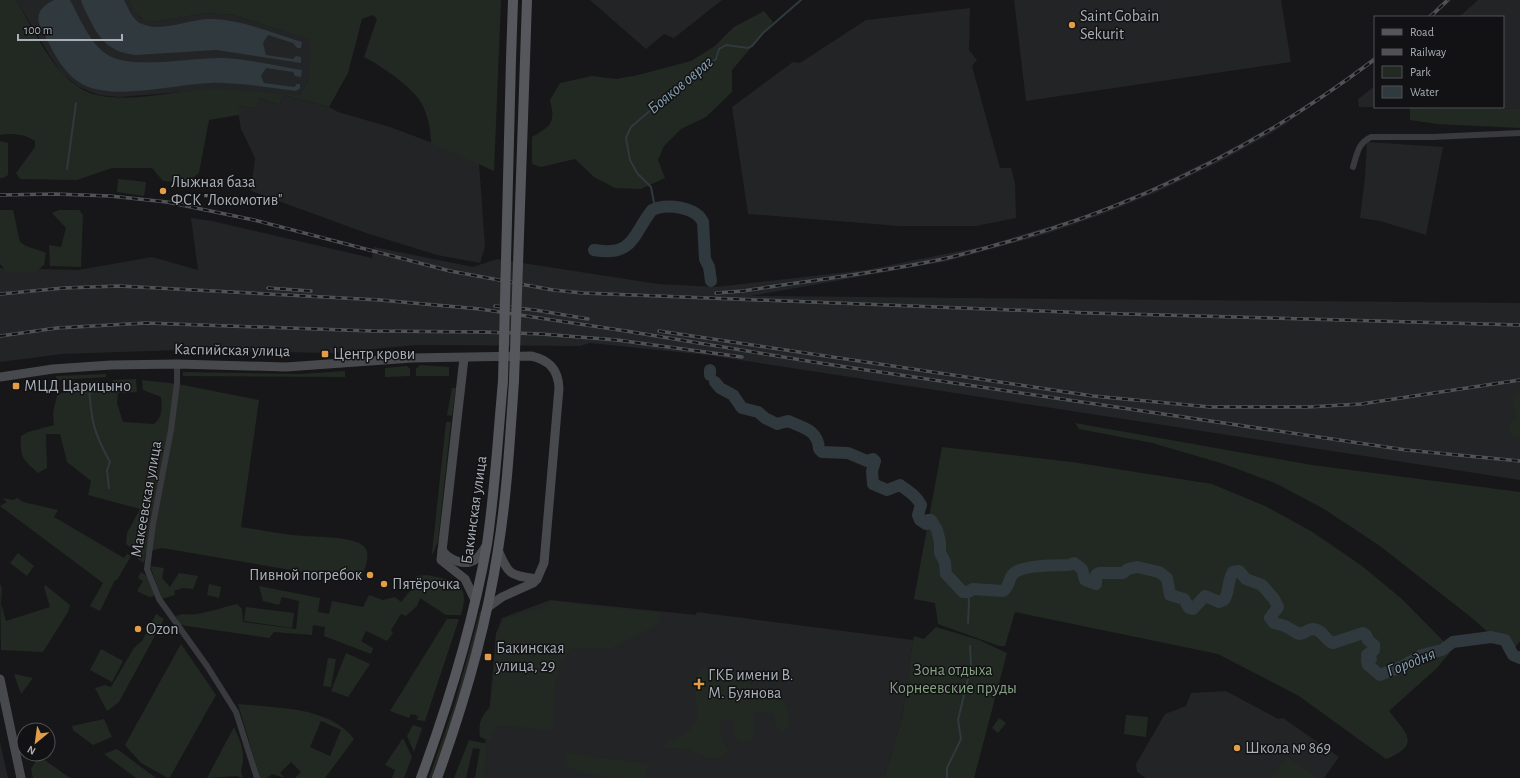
<svg xmlns="http://www.w3.org/2000/svg" width="1520" height="778" font-family="'Alegreya Sans',sans-serif">
	<style>
		.built { fill: #232426 }
		.green { fill: #222922; fill-rule: evenodd }
		.water { fill: #30393e }
		.lines { fill: none; stroke-linecap: round; stroke-linejoin: round }
		.stream { stroke: #30393e; stroke-width: 2 }
		.river { stroke: #30393e; stroke-width: 12 }
		.street { stroke: #393a3e; stroke-width: 6 }
		.secondary { stroke: #47494d; stroke-width: 9 }
		.primary { stroke: #55575c; stroke-width: 10 }
		.rail-casing { stroke: #505256; stroke-width: 3.5 }
		.rail { stroke: #121214; stroke-width: 2; stroke-dasharray: 6; stroke-linecap: butt }
		.primary-bridge { stroke: #55575c; stroke-width: 10 }
		.poi-dot { fill: #e29d46; stroke: #121214; stroke-width: 1.5 }
		.labels { text-anchor: middle; dominant-baseline: central; stroke-width: 3; stroke-linejoin: round; paint-order: stroke }
		.poi-label { font-size: 16px; fill: #aab0b8; stroke: #121214; text-anchor: start }
		.street-label { font-size: 16px; fill: #aab0b8; stroke: #121214 }
		.park-label { font-size: 16px; fill: #85a183; stroke: #121214 }
		.water-label { font-size: 17px; font-style: italic; fill: #85a0af; stroke: #121214 }
	</style>
	<rect width="100%" height="100%" fill="#171719"/>
	<g class="built">
		<polygon points="16,0 129,0 140,18 154,22 207,13 233,15 312,40 308,81 300,95 221,89 119,97 99,95 79,87 62,73 50,56"/>
		<polygon points="590,0 722,0 674,38 664,34 646,49"/>
		<polygon points="1014,0 1281,0 1291,62 1026,101"/>
		<polygon points="1444,0 1451,0 1433,17 1426,17"/>
		<polygon points="1478,0 1520,0 1520,109 1395,107 1503,107 1503,17 1459,17"/>
		<polygon points="970,8 969,50 977,60 972,66 1000,168 1011,168 1015,183 1016,218 976,226 899,226 748,214 732,107 793,62 800,63 866,20"/>
		<polygon points="1375,56 1375,62 1275,131 1221,161 1157,192 1098,216 1046,234 948,261 751,296 1520,303 1520,480 707,355 590,343 580,346 417,345 330,353 180,350 62,354 0,362 0,268 78,270 152,257 198,270 191,218 212,221 372,258 374,247 473,267 497,259 658,284 716,287 866,270 985,246 1090,214 1154,187 1216,157 1292,115 1319,98"/>
		<polygon points="1375,86 1375,107 1359,107 1358,99"/>
		<polygon points="284,95 329,107 338,112 390,127 438,145 479,163 485,247 480,263 437,255 366,233 251,191 255,158 241,129 237,106 257,108 260,98 279,105"/>
		<polygon points="1367,142 1443,147 1426,235 1380,221 1360,218 1365,177"/>
		<polygon points="550,600 696,615 697,612 913,640 902,718 884,778 477,778 482,750 487,737 496,634 502,618"/>
		<polygon points="1226,691 1278,719 1283,718 1339,757 1324,778 1146,778 1137,772 1136,764 1165,714 1186,706 1191,693"/>
		<polygon points="0,742 8,778 0,778"/>
	</g>
	<g class="green">
		<path d="M0,0h16c18,30 34,68 64,88 34,22 102,-1 141,1 26,1 53,4 79,6l8,-14 3,-41 -78,-25 -26,-2 -53,9c-15,-1 -19,-10 -25,-22h372l-7,171 -63,-28c0,-14 -4,-33 -13,-45 -11,-14 -38,-33 -54,-41l13,-38 -4,-4 -11,4 -14,54 -19,34 -45,-12 -5,10 -19,-7 -3,10 -19,-2 6,8 -35,6 -10,53 -12,10 -24,-2 -11,-13h-40l-35,12 -57,-1 -4,-6 19,-26v-6c-11,-7 -23,-8 -35,-6z"/>
		<path d="M764,11l9,11 -41,48v22l-26,25 -25,12 -17,17 -6,14 7,18 -24,11 -26,-1 -21,-11 -19,-18 -34,8 -9,-3v-27c19,-11 24,-14 18,-37l10,-17 32,-7 24,3 22,-4 53,-14 24,-15 19,-19z"/>
		<polygon points="1410,108 1520,109 1520,128 1437,124 1410,120"/>
		<polygon points="0,141 8,143 8,175 3,178 0,178"/>
		<polygon points="118,179 146,182 144,196 117,192"/>
		<path d="M0,210h13l7,32c9,7 16,6 26,11l-2,12 -9,7h-28l-7,-8z"/>
		<polygon points="59,210 79,210 83,215 81,267 50,266 49,245 61,247 66,228 52,213"/>
		<polygon points="420,365 449,367 449,376 416,376 416,369"/>
		<polygon points="407,366 410,369 410,376 385,377 385,368"/>
		<polygon points="345,371 345,377 183,376 183,372 301,374"/>
		<polygon points="106,374 106,377 56,380 56,376"/>
		<path d="M136,379l1,13 -19,1 -1,10 6,19 31,2c9,-8 8,-16 7,-27l-18,-7 -1,-10 36,4 81,16 -18,127c21,3 42,8 64,9 13,1 54,0 61,13 5,10 -4,23 -5,33l-199,-34 -16,4 -2,11 -6,-4 2,-5 -14,-10 1,-11 13,-24 -52,-14 3,-14 -24,-19 -7,-28h-14l1,34 -9,5c-16,-15 -18,-15 -17,-37l7,-4 26,-7 -1,-13 4,-16 21,-13 20,-2 1,11 5,-6h7l3,7 -1,-13z"/>
		<polygon points="452,388 456,388 452,416 447,415"/>
		<path d="M1517,393l3,1v44l-7,-1 -5,-6 2,-7 6,-5v-7c-5,-8 -5,-12 1,-19z"/>
		<polygon points="446,422 451,422 438,541 433,554 432,553"/>
		<polygon points="1075,423 1312,465 1520,492 1520,641 1511,653 1472,618 1380,546 1324,509 1277,484 1224,464 1152,443 1079,429"/>
		<path d="M942,447l130,15 140,22 53,22 46,25 51,35 40,33 50,51 -15,18 -48,43c16,21 34,34 -3,48l-87,-63 -81,-42 -203,-42 -10,34h-6l-61,-22 -3,-21 -21,-4z"/>
		<polygon points="2,498 13,500 17,498 23,502 58,510 54,517 124,558 127,554 131,556 117,580 115,580 100,611 90,606 103,583 0,506 7,502"/>
		<polygon points="18,553 34,566 27,576 10,563"/>
		<polygon points="150,566 164,568 162,578 170,587 179,573 198,576 193,589 183,588 174,591 175,595 162,599"/>
		<polygon points="141,572 147,576 155,596 149,597 137,591 143,581 138,578"/>
		<path d="M427,575c28,6 44,7 34,40h-15l-26,-17 -3,8 -11,10 -5,-2 -10,16 2,3 -6,8 -21,-10 -5,10 12,7 -2,6 -47,-18 1,-9 -12,-2 -1,10 -38,-3 -5,6 -89,-13 -4,-9c8,-4 13,0 21,-2 14,-2 26,-7 40,-10l5,5 1,13 53,7 3,-28 -17,-4 -3,8 -16,-4 -4,-15 61,12 -2,14 11,2 3,-13 31,6 6,-12 14,5 12,-3 6,5 10,-12 5,-14z"/>
		<polygon points="0,583 2,589 1,604 6,621 50,607 44,587 45,585 70,605 68,612 43,652 1,650"/>
		<polygon points="209,584 221,587 219,598 207,595"/>
		<path d="M551,601l110,12 -2,11 -47,24h-40l-11,13 -6,23 -2,47 -50,-6 -7,2 -7,14 -9,-4c-2,-15 1,-20 11,-31l5,-72 8,-15 40,-12z"/>
		<polygon points="246,607 294,613 292,628 244,621"/>
		<polygon points="480,611 483,611 457,707 432,778 429,778 454,706"/>
		<polygon points="156,614 164,619 119,702 107,711 95,688 105,685 111,687 134,648 142,641"/>
		<polygon points="447,619 459,619 425,721 417,720 418,716 411,714 409,718 390,711"/>
		<polygon points="936,627 979,640 1007,653 974,778 884,778 902,718 913,640 914,636 924,639"/>
		<polygon points="181,644 216,695 170,777 168,778 141,763 125,745"/>
		<polygon points="101,649 123,661 112,682 90,670"/>
		<polygon points="346,653 370,664 348,697 331,691"/>
		<polygon points="328,658 336,659 331,687 323,686"/>
		<path d="M702,667l37,6 7,4 7,13c5,0 12,-1 17,1 14,4 23,24 18,37l-7,4 -5,-5 -2,-13 -14,-3 -7,3 2,23c-7,6 -11,7 -19,2l-3,-17 -6,-3 -7,2 1,17 7,13 -5,6 -15,1 -21,-9 -22,-1 -2,-3 22,-11 10,-9 2,-7 -2,-39z"/>
		<polygon points="14,674 33,678 21,694"/>
		<path d="M238,704c37,4 92,2 116,35l-29,39h-30l6,-6 -10,-10 -11,11 5,5 -13,-4 -5,4h-7zM321,721l20,9 -11,26 -20,-9z"/>
		<polygon points="1126,715 1148,717 1146,737 1124,734"/>
		<polygon points="999,718 1006,723 998,733 992,728"/>
		<polygon points="104,719 112,737 93,745 73,730 72,726"/>
		<polygon points="413,725 422,728 414,752 407,736"/>
		<path d="M234,727c4,9 10,21 9,32 0,10 -4,7 0,19l-6,-2 -30,2z"/>
		<polygon points="403,738 412,757 404,778 392,778 395,770 385,765"/>
		<polygon points="469,740 488,744 486,750 483,778 475,778 480,749 473,748 466,778 454,778"/>
		<polygon points="117,749 156,778 136,778 104,754"/>
		<path d="M567,753l79,11 2,3 -3,11c-16,0 -71,0 -79,-15z"/>
		<polygon points="39,756 70,778 33,778 31,769"/>
		<polygon points="1287,757 1318,778 1273,778"/>
	</g>
	<g class="water">
		<path d="M54,0h16c10,18 20,44 38,55 24,15 85,2 115,3 26,1 53,8 79,12l-1,7 -6,-1 -2,-4 -27,-4 -5,8 3,7 30,4 3,-3h3v4l-4,3c-24,-3 -48,-7 -73,-8 -39,-2 -106,20 -141,1 -21,-12 -31,-37 -41,-56 -7,-14 1,-22 13,-28z"/>
		<path d="M81,0h43c5,9 8,20 18,24 21,9 48,-6 70,-5 31,1 60,14 90,23l-1,6h-4l-4,-5 -25,-8 -5,8 3,12 27,4 3,-3 5,1v6l-85,-13 -80,5c-24,-2 -36,-14 -46,-35 -3,-6 -7,-13 -9,-20z"/>
	</g>
	<g class="lines">
		<g class="stream">
			<polyline points="67,169 76,103"/>
			<polyline points="655,208 651,187 637,173 630,160 626,138 631,127 660,102 716,59 719,49 726,45 748,48 752,46 763,33 801,0"/>
			<path d="M89,386c2,33 4,46 21,76l-3,8 2,18"/>
			<polyline points="968,623 969,602 968,592"/>
			<polyline points="947,778 947,768 961,739 958,720 971,666 970,646"/>
		</g>
		<g class="river">
			<path d="M594,250c40,7 39,-16 58,-40 15,-7 44,-3 51,12l2,37 4,8 2,14"/>
			<polyline points="710,370 710,375"/>
			<path d="M715,382l5,6 13,7 9,13 16,4 7,6 12,6 11,-3c16,7 30,9 31,28l3,3 26,1 19,8 6,-2 2,2 -3,10 1,13 14,6 13,-5c8,6 16,10 21,20l-3,10 2,5 6,4 2,-4h3l6,10 3,12v11l5,9 1,12 17,18h5l5,-3 30,2c7,-4 5,-13 11,-18 9,-8 42,-8 55,-8l5,-2 8,6 3,11 11,4v-9l3,-2h24l5,-4 9,-2 22,5 8,6 3,17 14,4 5,9 4,1 12,-13 14,6 5,-2c6,-9 3,-19 9,-28l6,-1 7,8 16,6 12,14 4,8 -8,11 4,5 11,3 14,8c5,0 9,-5 14,-5 11,1 11,11 20,14l30,-10 3,2 2,5 6,5v5l-7,5 4,4 -4,2 1,4 12,10 23,-9 19,-11 20,-5 11,-8 38,-5 14,3 8,15 7,3"/>
		</g>
		<g class="street">
			<path d="M1353,167c4,-13 5,-24 18,-30h62l87,-4"/>
			<polyline points="177,364 177,383 171,430 153,524 147,569 159,599 207,666 236,712 257,778"/>
		</g>
		<g class="secondary">
			<polyline points="464,358 441,560 465,579 475,600"/>
			<path d="M0,377l53,-8 58,-4 66,-1 109,3 126,-9 119,-2c18,4 27,13 28,32l-15,175 -7,16 -4,4 -31,14 -14,10"/>
			<path d="M442,550c7,10 23,17 34,9 4,-3 7,-9 10,-13"/>
			<path d="M498,550c11,26 12,25 39,29"/>
			<polyline points="0,679 21,778"/>
		</g>
		<g class="primary">
			<polyline points="511,59 513,0"/>
			<polyline points="525,60 527,0"/>
			<path d="M421,778c28,-76 52,-154 66,-234 8,-54 11,-109 16,-163"/>
			<path d="M437,778c27,-74 49,-150 61,-228 9,-56 12,-112 16,-169"/>
		</g>
		<defs>
			<g id="rail">
				<polyline points="1430,17 1448,0"/>
				<polyline points="0,195 55,194 110,196 167,202 254,220 450,271 553,290 583,293 1090,313 1520,325"/>
				<polyline points="268,288 311,291"/>
				<path d="M716,293l27,-2c63,-10 127,-17 190,-30 21,-4 42,-10 63,-16 139,-37 264,-99 379,-186"/>
				<polyline points="0,294 64,288 119,286 380,300 480,309 626,331 826,364 1406,450 1520,461"/>
				<polyline points="495,306 535,310 588,319"/>
				<polyline points="659,331 1093,396 1210,407 1308,407 1361,404 1520,380"/>
				<polyline points="0,336 57,328 146,323 372,331 484,332 541,334 617,340 742,357"/>
			</g>
		</defs>
		<use href="#rail" class="rail-casing"/>
		<use href="#rail" class="rail"/>
		<g class="primary-bridge">
			<polyline points="503,381 511,59"/>
			<polyline points="514,381 525,60"/>
		</g>
	</g>
	<g class="poi-dot">
		<circle cx="1072" cy="25" r="4"/>
		<circle cx="163" cy="191" r="4"/>
		<rect x="321" y="350" width="8" height="8" rx="2"/>
		<rect x="12" y="382" width="8" height="8" rx="2"/>
		<circle cx="370" cy="575" r="4"/>
		<circle cx="384" cy="584" r="4"/>
		<circle cx="138" cy="629" r="4"/>
		<rect x="484" y="653" width="8" height="8" rx="2"/>
		<path d="M697 678h4v4h4v4h-4v4h-4v-4h-4v-4h4z"/>
		<circle cx="1237" cy="748" r="4"/>
	</g>
	<g class="labels">
		<g class="poi-label">
			<text x="1080" y="16">Saint Gobain<tspan x="1080" dy="18">Sekurit</tspan></text>
			<text x="171" y="182">Лыжная база<tspan x="171" dy="18">ФСК "Локомотив"</tspan></text>
			<text x="333" y="354">Центр крови</text>
			<text x="24" y="386">МЦД Царицыно</text>
			<text x="362" y="575" text-anchor="end">Пивной погребок</text>
			<text x="392" y="584">Пятёрочка</text>
			<text x="146" y="629">Ozon</text>
			<text x="496" y="648">Бакинская<tspan x="496" dy="18">улица, 29</tspan></text>
			<text x="708" y="675">ГКБ имени В.<tspan x="708" dy="18">М. Буянова</tspan></text>
			<text x="1245" y="748">Школа № 869</text>
		</g>
		<g class="street-label">
			<text transform="translate(232 350) rotate(1)">Каспийская улица</text>
			<text transform="translate(146 499) rotate(-80)">Макеевская улица</text>
			<text transform="translate(474 510) rotate(-82)">Бакинская улица</text>
		</g>
		<g class="park-label">
			<text x="953" y="670">Зона отдыха<tspan x="953" dy="18">Корнеевские пруды</tspan></text>
		</g>
		<g class="water-label">
			<text transform="translate(680 85) rotate(-40)">Бояков овраг</text>
			<text transform="translate(1411 662) rotate(-22)">Городня</text>
		</g>
	</g>
	<rect x="1374" y="16" width="130" height="92" fill="#121214" stroke="#4f5156"/>
	<rect x="1382" y="29" width="20" height="6" fill="#55575c" stroke="#4f5156"/>
	<text x="1410" y="36" font-size="12" fill="#aab0b8">Road</text>
	<rect x="1382" y="49" width="20" height="6" fill="#505256" stroke="#4f5156"/>
	<text x="1410" y="56" font-size="12" fill="#aab0b8">Railway</text>
	<rect x="1382" y="66" width="20" height="12" fill="#222922" stroke="#4f5156"/>
	<text x="1410" y="76" font-size="12" fill="#aab0b8">Park</text>
	<rect x="1382" y="86" width="20" height="12" fill="#30393e" stroke="#4f5156"/>
	<text x="1410" y="96" font-size="12" fill="#aab0b8">Water</text>
	<g transform="translate(36 742) rotate(209)"><circle r="19" fill="#121214" stroke="#4f5156"/>
	<path d="M0-3L7 15L0 10L-7 15Z" fill="#e29d46"/>
	<text y="-6" font-size="11" font-weight="bold" text-anchor="middle" fill="#aab0b8">N</text>
	</g>
	<path d="M18 34v6h104v-6" fill="none" stroke="#aab0b8" stroke-width="2"/>
	<text x="24" y="34" font-size="12" fill="#aab0b8" stroke="#121214" stroke-width="3" paint-order="stroke">100 m</text>
</svg>
